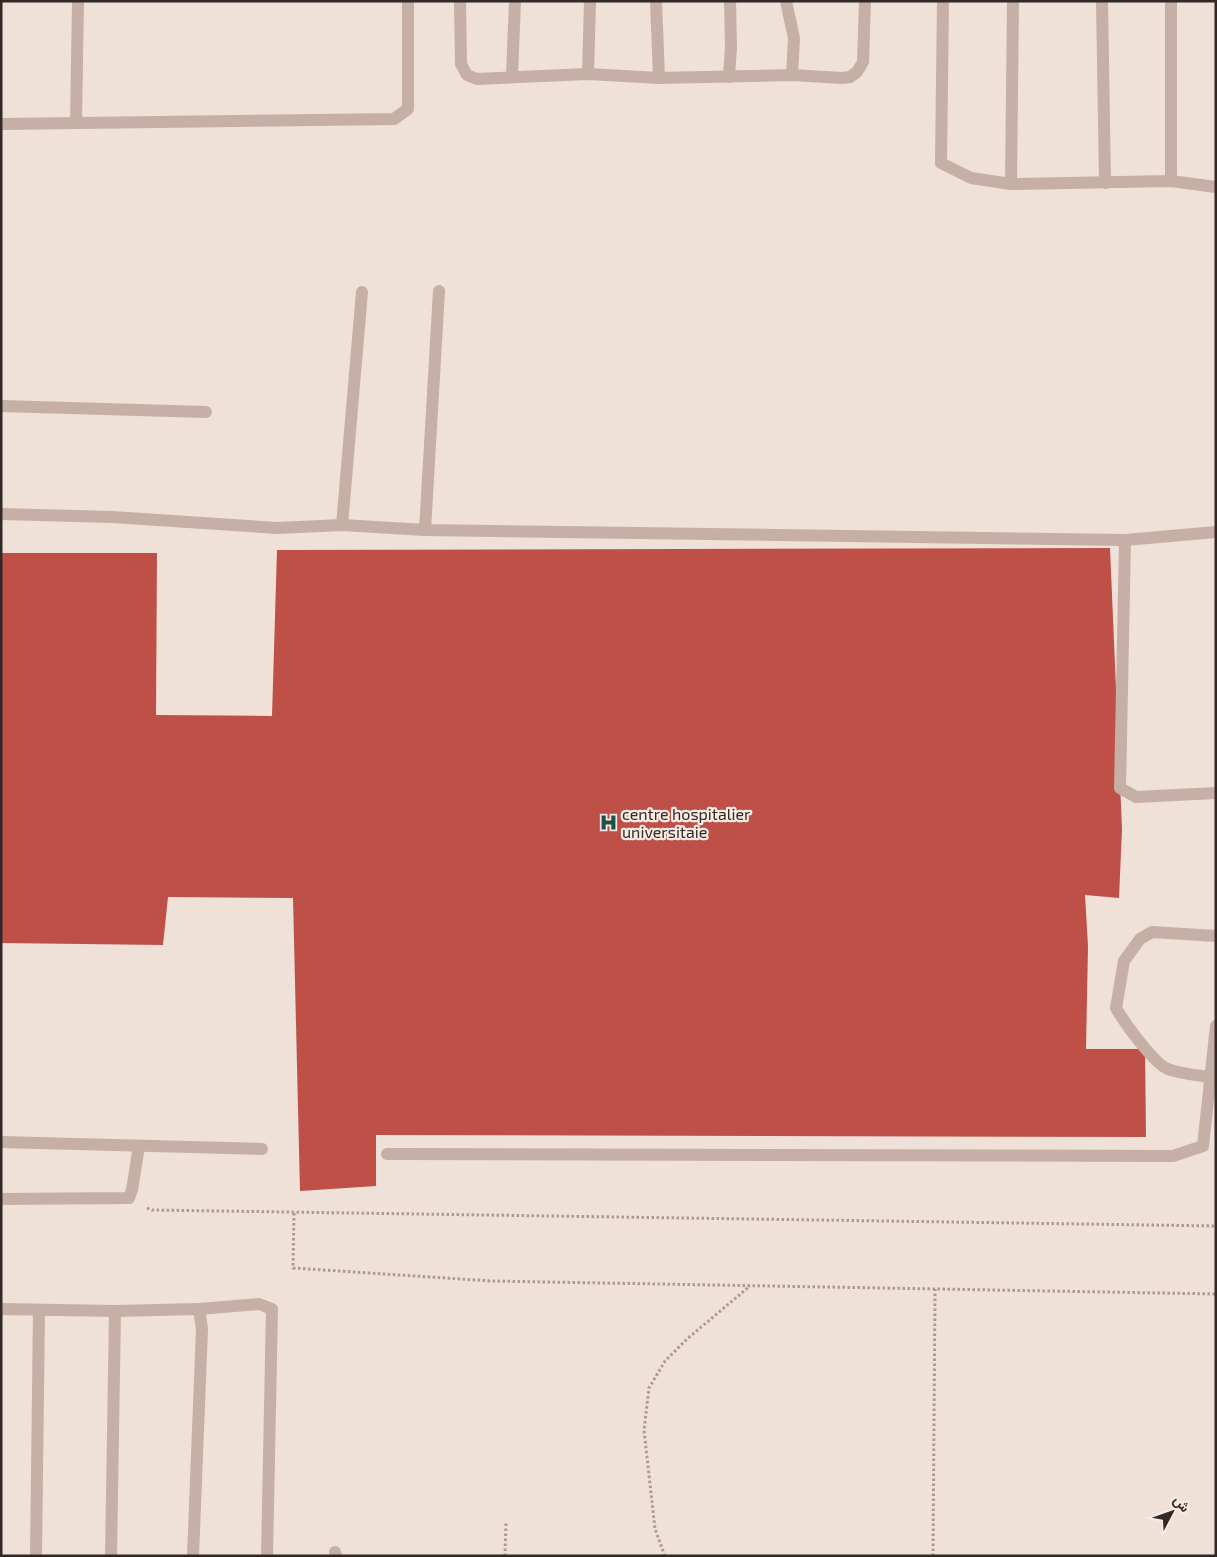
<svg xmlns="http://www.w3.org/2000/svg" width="1217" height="1557" font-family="'Exo 2',Vazirmatn,sans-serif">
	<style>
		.building { fill: #be5047 }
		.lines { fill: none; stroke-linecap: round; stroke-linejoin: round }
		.path { stroke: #b1988f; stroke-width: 3; stroke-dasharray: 2.5 2.5; stroke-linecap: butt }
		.lane { stroke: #c6afa5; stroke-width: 12 }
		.labels { text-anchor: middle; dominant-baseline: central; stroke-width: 4.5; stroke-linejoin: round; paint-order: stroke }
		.poi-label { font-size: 16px; fill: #322826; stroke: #f7ebe4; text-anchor: start }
	</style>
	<rect width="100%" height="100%" fill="#efe0d8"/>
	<polygon class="building" points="1110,548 1122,829 1119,898 1085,895 1088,946 1086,1049 1145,1049 1146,1137 376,1135 376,1186 300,1191 293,898 168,897 163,945 1,943 1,553 157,553 156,715 272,716 277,550"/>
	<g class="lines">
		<g class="path">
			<polyline points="147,1208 152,1210 1216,1226"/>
			<polyline points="294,1213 293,1268 491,1281 1216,1294"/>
			<polyline points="505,1556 506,1523"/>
			<polyline points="665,1556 655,1529 644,1430 649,1388 665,1361 687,1339 750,1286"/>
			<polyline points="933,1556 935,1289"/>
		</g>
		<g class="lane">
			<polyline points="460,1 461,64 467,75 477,79 588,74 659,78 792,75 842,78 850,77 857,72 863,62 865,1"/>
			<polyline points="656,1 659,78"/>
			<polyline points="786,1 794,38 792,75"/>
			<polyline points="943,1 941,163 971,178 1011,184 1171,181 1216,187"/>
			<polyline points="1102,1 1105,183"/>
			<polyline points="588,74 590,1"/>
			<polyline points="512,76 515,1"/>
			<polyline points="729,77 731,47 730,1"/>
			<polyline points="76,123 78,1"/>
			<polyline points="1,124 394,119 408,109 408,1"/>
			<polyline points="1171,181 1171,1"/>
			<polyline points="1011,184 1013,1"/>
			<polyline points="1,406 206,412"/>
			<polyline points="1,514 112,517 277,528 342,525 425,530 1125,540 1216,532"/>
			<polyline points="342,525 362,292"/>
			<polyline points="425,530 439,291"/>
			<polyline points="1125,540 1120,788 1136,797 1216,793"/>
			<path d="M1210,1077c-13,-2 -29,-3 -42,-8 -14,-5 -44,-47 -52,-61l8,-47 16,-22 12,-7 64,4"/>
			<polyline points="1,1142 262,1149"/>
			<polyline points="387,1154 1173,1156 1203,1146 1216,1026"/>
			<polyline points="1,1199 129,1198 132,1190 139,1146"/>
			<polyline points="1,1309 115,1311 199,1309 202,1329 193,1556"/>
			<polyline points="199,1309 259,1304 272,1309 267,1556"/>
			<polyline points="335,1552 336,1556"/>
			<polyline points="36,1556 39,1310"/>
			<polyline points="111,1556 115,1311"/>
		</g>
	</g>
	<defs>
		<symbol id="hospital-bare" viewBox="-9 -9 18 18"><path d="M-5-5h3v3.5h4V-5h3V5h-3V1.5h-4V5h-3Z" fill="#1e514c" stroke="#f7ebe4" stroke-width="2.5" paint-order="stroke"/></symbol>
	</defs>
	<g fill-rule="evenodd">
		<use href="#hospital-bare" x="596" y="810" width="25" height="25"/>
	</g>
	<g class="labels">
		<g class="poi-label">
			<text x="622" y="813">centre hospitalier<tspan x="622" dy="18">universitaie</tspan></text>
		</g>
	</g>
	<rect width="1217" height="1557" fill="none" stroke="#322826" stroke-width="5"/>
	<g transform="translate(1172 1512) rotate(49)" stroke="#f7ebe4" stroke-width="4" paint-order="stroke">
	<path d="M0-4L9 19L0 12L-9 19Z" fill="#322826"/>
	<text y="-8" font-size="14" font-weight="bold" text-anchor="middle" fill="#322826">ش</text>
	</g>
</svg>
